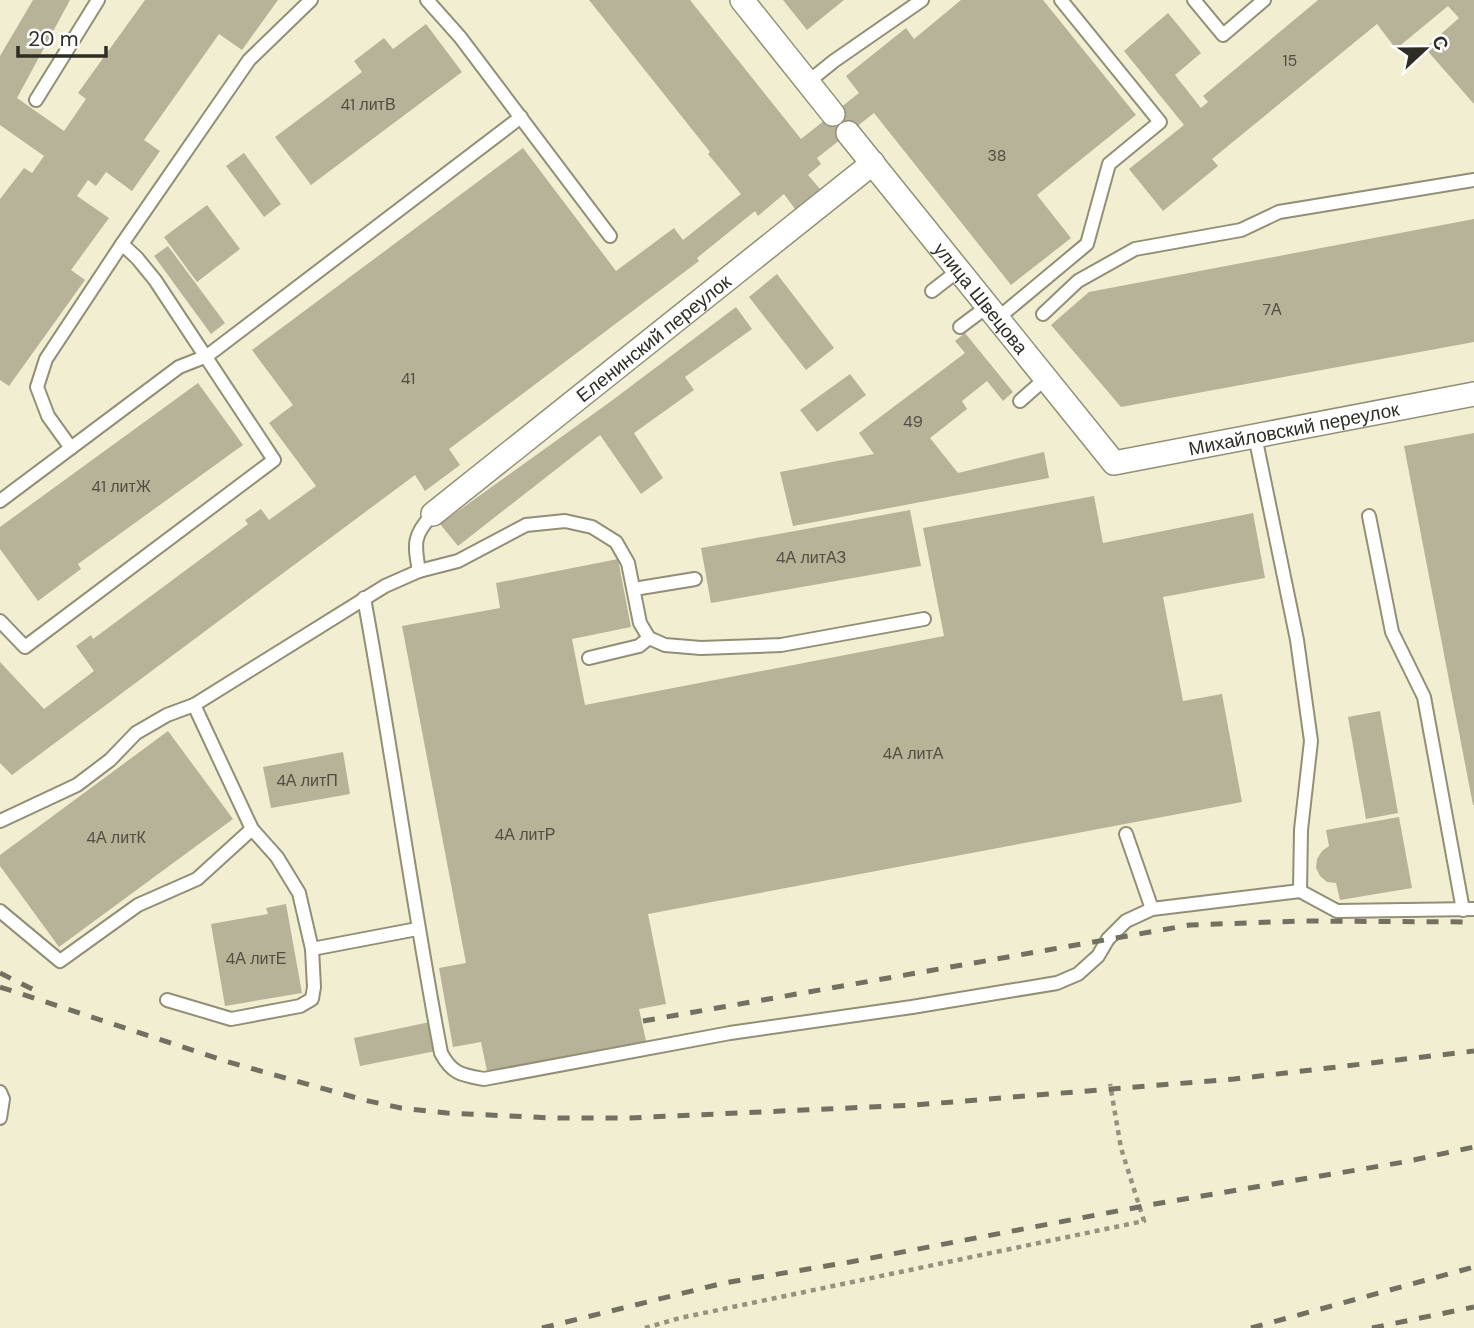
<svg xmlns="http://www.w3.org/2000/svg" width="1474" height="1328" font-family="'DM Sans',sans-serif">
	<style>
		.building { fill: #b6b398 }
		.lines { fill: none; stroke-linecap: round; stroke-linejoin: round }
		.service-casing { stroke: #928f76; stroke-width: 16 }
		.minor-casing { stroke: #928f76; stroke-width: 26 }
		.path { stroke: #959380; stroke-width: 4.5; stroke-dasharray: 5 5; stroke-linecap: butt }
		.service { stroke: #fff; stroke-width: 12 }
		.minor { stroke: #fff; stroke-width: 23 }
		.rail { stroke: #727160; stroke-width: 5; stroke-dasharray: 12 12; stroke-linecap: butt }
		.labels { text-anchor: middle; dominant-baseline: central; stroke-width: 7; stroke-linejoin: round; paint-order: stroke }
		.number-label { font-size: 16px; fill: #504e40 }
		.street-label { font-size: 19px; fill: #2e2d23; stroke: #fff }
	</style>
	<rect width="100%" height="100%" fill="#f1eed2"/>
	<g class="building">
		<polygon points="33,0 70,0 17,98 64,131 86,99 78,93 145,0 278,0 242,50 219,34 144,140 160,151 132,191 106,172 96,186 88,180 77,196 109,218 71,270 85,280 9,386 0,380 0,199 24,168 32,173 44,156 0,125 0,56"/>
		<polygon points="589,0 690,0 801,139 859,93 846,76 906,28 914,39 961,0 1043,0 1136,115 1037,195 1071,238 1011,285 874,113 817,158 821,164 808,175 820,189 795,209 784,194 758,216 755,211 697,258 699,261 449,449 460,465 425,491 415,475 12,775 0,763 0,662 44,709 94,671 76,646 91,635 93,639 248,524 245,520 261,509 269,520 316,486 269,423 293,405 252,350 523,148 616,271 674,228 683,240 741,194 708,154 710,152"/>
		<polygon points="783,0 844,0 807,30"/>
		<polygon points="1318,0 1474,0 1474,104 1425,48 1459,18 1448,6 1396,49 1377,24 1212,159 1218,166 1163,211 1129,169 1184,125 1124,51 1168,13 1201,53 1175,75 1201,108 1208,102 1203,96"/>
		<polygon points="426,24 462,72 311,185 275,137 362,72 354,61 384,38 393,49"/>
		<polygon points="244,153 281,204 264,217 226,166"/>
		<polygon points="207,205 240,249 197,282 164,237"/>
		<polygon points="1474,219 1474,342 1121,407 1051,325 1089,292"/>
		<polygon points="168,246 225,323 211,334 154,256"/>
		<polygon points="777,274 834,348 806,370 749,297"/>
		<polygon points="736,307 752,329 685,377 694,390 634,433 663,478 641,494 600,435 458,546 440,524 610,402"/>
		<polygon points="965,333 1013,392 1003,401 987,381 962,401 967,409 930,438 958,473 1044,452 1049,478 793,526 780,472 874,454 859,433 965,353 955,341"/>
		<polygon points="850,374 866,395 817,432 800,410"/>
		<polygon points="198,383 243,445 78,564 81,569 38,601 0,549 0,527"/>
		<polygon points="1474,433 1474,805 1473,805 1404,446"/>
		<polygon points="1094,496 1103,543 1253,513 1265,578 1163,597 1183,701 1222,694 1242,802 648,914 666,1004 639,1009 646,1041 487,1071 481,1042 453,1047 439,968 466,963 402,626 500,608 496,583 618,559 631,627 572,639 585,705 944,636 923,528"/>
		<polygon points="910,510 921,566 711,603 701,548"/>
		<polygon points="1380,711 1398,813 1366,819 1348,717"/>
		<polygon points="168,731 233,819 59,947 0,866 0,855"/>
		<polygon points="343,752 350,794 271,808 263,767"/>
		<polygon points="1399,817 1412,888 1340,900 1336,883 1327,882 1320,876 1316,868 1317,859 1322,851 1329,846 1326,830"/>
		<polygon points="286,904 302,993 225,1006 211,924 268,914 266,908"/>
		<polygon points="430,1022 436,1051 360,1066 354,1038"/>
	</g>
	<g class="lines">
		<defs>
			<g id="service">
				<polyline points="427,0 460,37 610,236"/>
				<polyline points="1194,0 1223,35 1264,0"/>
				<polyline points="808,82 834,61 922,0"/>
				<polyline points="36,100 98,0"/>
				<polyline points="932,291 959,270"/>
				<polyline points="1043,314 1078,281 1135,249 1241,230 1279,212 1474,180"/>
				<polyline points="998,318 1087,244 1109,164 1160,122 1061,0"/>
				<polyline points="960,327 988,306"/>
				<polyline points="1020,401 1046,378"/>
				<polyline points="1255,436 1297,640 1311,741 1301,830 1300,891"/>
				<polyline points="71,448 48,416 37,387 46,359 122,244 249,60 311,0"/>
				<polyline points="0,501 179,367 207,356 521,117"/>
				<polyline points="1369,516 1392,632 1424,697 1463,910"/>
				<path d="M419,571c-5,-28 -6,-36 14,-57"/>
				<polyline points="634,589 695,579"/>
				<path d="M364,598c28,151 48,304 77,455 11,21 21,22 43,26l246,-46 182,-26 145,-24 21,-9 20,-18 10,-17 18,-18 26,-12 148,-18 37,20 137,-2"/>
				<polyline points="0,621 25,647 274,460 155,280 137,258 122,244"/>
				<polyline points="589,658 639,646 649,638"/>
				<polyline points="0,821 77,785 110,760 136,733 167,715 194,705 385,586 419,571 458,561 526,525 565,521 592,527 616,542 628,563 640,623 649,638 665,645 701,648 781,645 924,619"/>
				<polyline points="1126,834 1152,909"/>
				<polyline points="0,911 60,961 138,905 197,879 252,829"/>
				<polyline points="312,949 417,929"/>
				<polyline points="167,1000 231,1019 300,1006 312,999 314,987 312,949 299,893 277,857 252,829 194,705"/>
				<polyline points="0,1092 3,1099 0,1118"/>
			</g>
			<g id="minor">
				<polyline points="742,0 833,114"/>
				<path id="s1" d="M848,133l266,330 360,-69"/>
				<path id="s2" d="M433,514l440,-351"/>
			</g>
		</defs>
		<use href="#service" class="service-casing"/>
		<use href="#minor" class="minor-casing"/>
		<polyline class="path" points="645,1328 680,1318 1144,1221 1121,1148 1110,1084"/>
		<use href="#service" class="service"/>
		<use href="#minor" class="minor"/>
		<g class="rail">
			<polyline points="0,973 34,990"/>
			<polyline points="0,987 225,1061 364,1100 401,1108 447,1113 553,1118 628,1118 915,1105 1234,1079 1474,1051"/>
			<polyline points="643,1021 1190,925 1301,921 1474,922"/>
			<polyline points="542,1328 724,1283 850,1262 1149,1205 1404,1162 1474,1147"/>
			<polyline points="1251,1328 1474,1267"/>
			<polyline points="1372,1328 1474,1307"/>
		</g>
	</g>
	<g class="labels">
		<g class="number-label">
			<text x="1290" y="60">15</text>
			<text x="368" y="104">41 литВ</text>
			<text x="997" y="155">38</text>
			<text x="1272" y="309">7А</text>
			<text x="408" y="378">41</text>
			<text x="913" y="421">49</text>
			<text x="121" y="486">41 литЖ</text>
			<text x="811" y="557">4А литАЗ</text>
			<text x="913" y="753">4А литА</text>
			<text x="307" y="780">4А литП</text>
			<text x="525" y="834">4А литР</text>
			<text x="116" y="837">4А литК</text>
			<text x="256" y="958">4А литЕ</text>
		</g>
		<g class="street-label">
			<text stroke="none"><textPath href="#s1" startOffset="212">улица Швецова</textPath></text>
			<text stroke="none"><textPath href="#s2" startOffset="282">Еленинский переулок</textPath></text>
			<text stroke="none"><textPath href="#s1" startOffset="607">Михайловский переулок</textPath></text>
		</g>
	</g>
	<g transform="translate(1425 49) rotate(68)" stroke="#ffffff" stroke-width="5" paint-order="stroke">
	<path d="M0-5L12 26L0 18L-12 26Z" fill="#2e2d23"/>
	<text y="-10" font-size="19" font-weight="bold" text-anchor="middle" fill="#2e2d23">С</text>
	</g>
	<path d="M18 46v10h88v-10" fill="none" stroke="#2e2d23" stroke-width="3.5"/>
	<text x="28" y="46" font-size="21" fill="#2e2d23" stroke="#ffffff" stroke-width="5" paint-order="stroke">20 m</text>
</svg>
